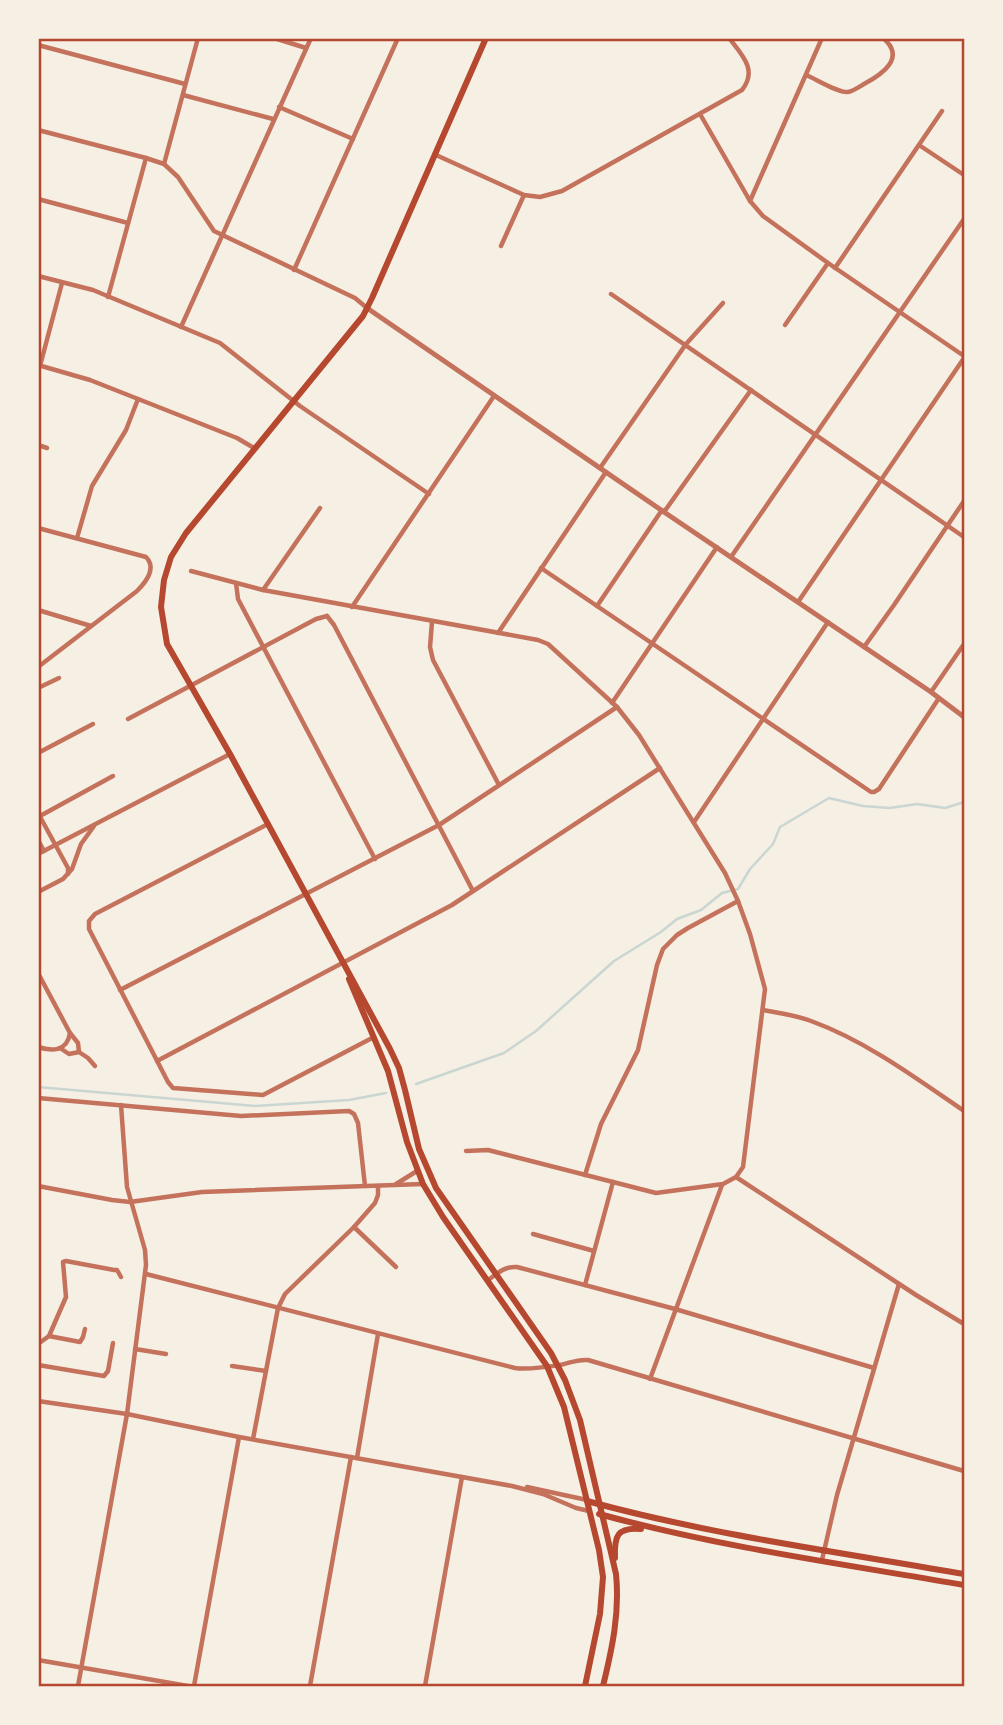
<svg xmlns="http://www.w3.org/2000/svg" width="1003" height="1725" font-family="'Nunito Sans',sans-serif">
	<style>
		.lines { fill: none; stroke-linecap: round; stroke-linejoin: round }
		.stream { stroke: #c9d6d2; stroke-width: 2.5 }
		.minor { stroke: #c5725c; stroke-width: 4.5 }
		.tertiary { stroke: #c5725c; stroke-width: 5 }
		.secondary { stroke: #b5482f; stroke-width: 6 }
		.neatline { fill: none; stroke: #b5482f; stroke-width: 2.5 }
	</style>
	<rect width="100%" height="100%" fill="#f6efe4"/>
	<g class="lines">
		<g class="stream">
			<polyline points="416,1084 504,1053 536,1031 614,961 661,932 677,919 701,910 722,893 738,889 750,869 773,844 780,827 829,798 863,806 890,808 917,804 945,808 964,802"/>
			<polyline points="38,1087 255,1106 349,1100 386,1093"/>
		</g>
		<g class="minor">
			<polyline points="274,38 306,48"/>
			<polyline points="38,45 185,84"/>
			<path d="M806,75c10,4 32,18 42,17 5,-1 11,-5 16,-8 17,-9 43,-26 19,-46"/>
			<polyline points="183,95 273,119"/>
			<polyline points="279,107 353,139"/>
			<polyline points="700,114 750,201 763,216 828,263 964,356"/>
			<polyline points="38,130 146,158 164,164 178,177 214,231 355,298 367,308"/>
			<polyline points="919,145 964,175"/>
			<path d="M436,155l88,40 16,2 22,-6 180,-101c16,-20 0,-35 -13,-52"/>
			<polyline points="164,164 198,38"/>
			<polyline points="38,199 128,223"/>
			<polyline points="750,201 822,38"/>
			<polyline points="501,246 524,195"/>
			<polyline points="835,268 942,111"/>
			<polyline points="294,270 398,38"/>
			<polyline points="38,276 93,290 220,343 300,406 429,494"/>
			<polyline points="611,294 964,537"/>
			<polyline points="108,297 146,158"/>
			<polyline points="785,325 828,263"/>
			<polyline points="181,327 311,38"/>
			<polyline points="38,365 90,380 237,438 254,448"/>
			<polyline points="40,366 62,283"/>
			<polyline points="38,445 47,448"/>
			<polyline points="600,468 686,344 723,303"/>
			<polyline points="664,512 751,390"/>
			<path d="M38,528l108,29c11,11 0,25 -9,34l-99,76"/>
			<polyline points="77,538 92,486 126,430 138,399"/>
			<polyline points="731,557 964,219"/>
			<polyline points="541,568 871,792 874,792 879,789 939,698"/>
			<polyline points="191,571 263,590 538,640 548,644 617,707 639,735 725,873 738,901 750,934 765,989 743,1167 736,1177 723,1184 656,1193 488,1150 466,1151"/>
			<polyline points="236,583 238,599 375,859"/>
			<polyline points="263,590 320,508"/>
			<polyline points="798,602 964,358"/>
			<polyline points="597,606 662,510"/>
			<polyline points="352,607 494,396"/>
			<polyline points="38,610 91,626"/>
			<polyline points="327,616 334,625 473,891"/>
			<polyline points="432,622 430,647 433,660 499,785"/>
			<polyline points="498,633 606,472"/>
			<polyline points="864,647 894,605 964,501"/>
			<polyline points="38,688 59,678"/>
			<polyline points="931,692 964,644"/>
			<polyline points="612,703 717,547"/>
			<polyline points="128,719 316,619 327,616"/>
			<polyline points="38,753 93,724"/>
			<polyline points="38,813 68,868 68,874"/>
			<polyline points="40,816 113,776"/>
			<polyline points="694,822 828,622"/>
			<polyline points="268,824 95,914 89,921 89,929 168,1082 173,1088 263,1095 374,1037"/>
			<polyline points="38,840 44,851"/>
			<polyline points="38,854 230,754"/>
			<polyline points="38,892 63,879 72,869 81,844 94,826"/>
			<path d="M38,973l32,60c-3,18 -17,19 -32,14"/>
			<polyline points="120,990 439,825 617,707"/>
			<path d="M763,1010c16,3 32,5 48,11 55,20 105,57 153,90"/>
			<polyline points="70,1033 78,1043 79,1052"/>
			<polyline points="60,1048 69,1054 79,1052 88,1058 95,1066"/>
			<polyline points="157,1061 452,905 660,768"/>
			<polyline points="38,1098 241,1116 349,1111 354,1114 358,1123 365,1186"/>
			<polyline points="585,1175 601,1124 638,1050 657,965 663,949 677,935 688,928 738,901"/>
			<polyline points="736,1177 916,1295 964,1324"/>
			<polyline points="396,1184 417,1171"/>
			<polyline points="38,1186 112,1200 130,1202 202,1192 423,1184"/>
			<polyline points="354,1227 396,1267"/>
			<polyline points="533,1234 594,1251"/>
			<path d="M146,1274l369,94c13,2 32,-1 45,-3 10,-2 17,-6 28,-5l376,111"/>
			<path d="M488,1280c10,-7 17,-14 29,-13l158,42 199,59"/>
			<polyline points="585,1285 613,1182"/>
			<polyline points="49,1336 80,1342 83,1337 85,1329"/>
			<polyline points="38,1344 49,1336 66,1297 63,1262 66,1261 114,1270 117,1270 121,1277"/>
			<polyline points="135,1349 166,1354"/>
			<polyline points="38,1365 104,1376 108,1371 113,1343"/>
			<polyline points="232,1366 266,1371"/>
			<polyline points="650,1379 722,1185"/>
			<polyline points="38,1401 127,1414 239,1437 512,1486 543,1494 576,1508 589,1511"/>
			<polyline points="253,1439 278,1308 285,1294 354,1227 375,1203 378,1195 378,1186"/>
			<polyline points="357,1458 378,1334"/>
			<polyline points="527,1487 587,1500"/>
			<polyline points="822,1560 837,1495 899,1284"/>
			<polyline points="38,1660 188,1686"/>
			<polyline points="78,1686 127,1414 146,1265 145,1250 127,1187 121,1105"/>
			<polyline points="194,1686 239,1437"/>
			<polyline points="310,1686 351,1457"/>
			<polyline points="425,1686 462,1477"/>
		</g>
		<polyline class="tertiary" points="367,308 664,512 931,692 964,717"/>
		<g class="secondary">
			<path d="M486,38l-114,260 -9,18 -177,217 -15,24 -7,23 -3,27 6,37 63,110 160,295 9,19 6,22 14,59 17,39 115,165 14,27 15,40 36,154c4,39 -4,75 -13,112"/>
			<polyline points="349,979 388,1071 407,1142 423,1184 443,1217 547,1366 564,1407 599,1550 603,1577 600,1614 585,1686"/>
			<path d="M587,1501c124,34 251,51 377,73"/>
			<path d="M599,1514c120,33 243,50 365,71"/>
			<path d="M615,1558c-1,-22 2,-31 26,-29"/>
		</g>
	</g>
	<rect width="1003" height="1725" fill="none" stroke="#f6efe4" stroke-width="80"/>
	<rect x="40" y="40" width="923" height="1645" class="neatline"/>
</svg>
